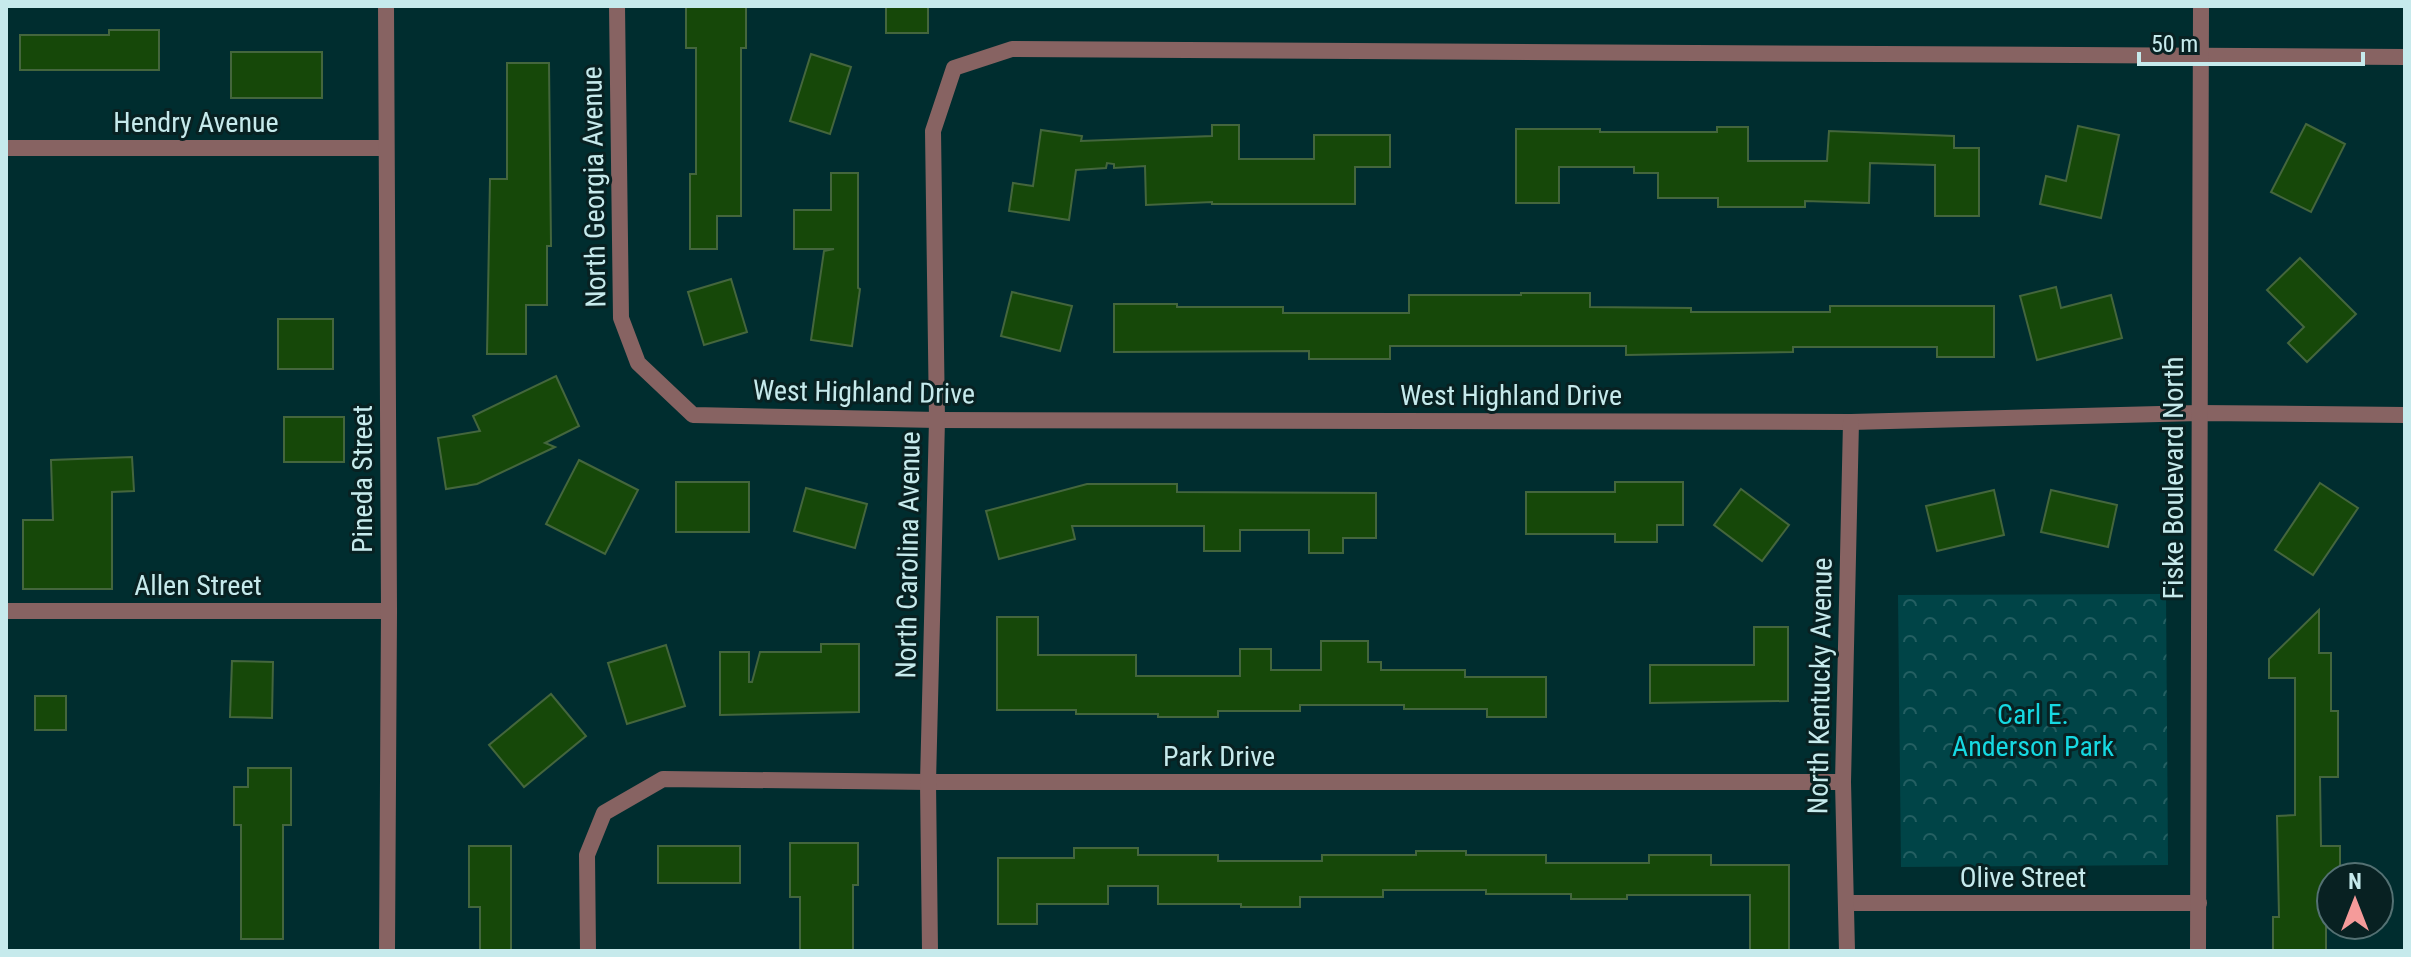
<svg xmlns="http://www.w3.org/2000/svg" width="2411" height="957" font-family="'Roboto Condensed',sans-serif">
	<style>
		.park { fill: url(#park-crowns) }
		.building { fill: #164809; stroke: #44663d; stroke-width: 2 }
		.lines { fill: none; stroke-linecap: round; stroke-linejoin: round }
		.minor { stroke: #876362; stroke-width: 16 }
		.tertiary { stroke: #876362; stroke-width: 16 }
		.labels { text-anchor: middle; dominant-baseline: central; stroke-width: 6; stroke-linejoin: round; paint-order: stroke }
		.street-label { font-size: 28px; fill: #c6eaec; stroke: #082122 }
		.park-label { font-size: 28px; fill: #16d9e2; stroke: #082122 }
	</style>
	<defs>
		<pattern id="park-crowns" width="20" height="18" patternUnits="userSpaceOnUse" patternTransform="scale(2)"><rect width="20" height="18" fill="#004447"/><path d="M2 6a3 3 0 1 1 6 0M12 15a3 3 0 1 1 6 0" fill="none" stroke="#245f62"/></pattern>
	</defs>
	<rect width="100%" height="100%" fill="#002d2f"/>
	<polygon class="park" points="2166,594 2168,865 1901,867 1898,595"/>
	<g class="building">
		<polygon points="686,6 746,6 746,48 741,48 741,216 717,216 717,249 690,249 690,174 696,174 696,48 686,48"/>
		<rect x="886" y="6" width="42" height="27"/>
		<polygon points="109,30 159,30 159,70 20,70 20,35 109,35"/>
		<rect x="231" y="52" width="91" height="46"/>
		<polygon points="811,54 851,67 830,134 790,121"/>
		<polygon points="507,63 549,63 551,246 547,246 547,305 526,305 526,354 487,354 490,179 507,179"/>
		<polygon points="2306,124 2345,144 2311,212 2271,192"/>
		<polygon points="1212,125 1239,125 1239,159 1314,159 1314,135 1390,135 1390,167 1355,167 1355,204 1212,204 1212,202 1146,205 1145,166 1114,168 1114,164 1107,163 1106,168 1076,170 1069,220 1009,211 1013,183 1033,186 1041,130 1082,136 1081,141 1212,136"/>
		<polygon points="2078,126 2119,135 2101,218 2040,204 2046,176 2066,181"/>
		<polygon points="1717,127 1748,127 1748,161 1827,161 1829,131 1954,136 1954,148 1979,148 1979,216 1935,216 1935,165 1870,163 1869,203 1805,201 1805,207 1718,207 1718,198 1658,198 1658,173 1634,173 1634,167 1559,167 1559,203 1516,203 1516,129 1600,129 1600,132 1717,132"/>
		<polygon points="831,173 858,173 858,288 860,289 852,346 811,340 824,251 834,249 794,249 794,210 831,210"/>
		<polygon points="2300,258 2356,314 2307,362 2288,343 2304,327 2267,290"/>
		<polygon points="731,279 747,332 704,345 688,292"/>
		<polygon points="2056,287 2061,308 2111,295 2122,338 2037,360 2020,296"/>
		<polygon points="1012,292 1072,306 1060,351 1001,336"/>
		<polygon points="1521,293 1590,293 1590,307 1691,308 1691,312 1830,312 1830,306 1994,306 1994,357 1937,357 1937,347 1793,347 1793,352 1626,355 1626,346 1390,346 1390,359 1309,359 1309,351 1114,352 1114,304 1177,304 1177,307 1283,307 1283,313 1409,313 1409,295 1521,295"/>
		<rect x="278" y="319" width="55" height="50"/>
		<polygon points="556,376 579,426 545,443 555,447 477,484 446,489 438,438 480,431 473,416"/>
		<rect x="284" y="417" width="60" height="45"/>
		<polygon points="132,457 134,491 112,492 112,589 23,589 23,520 53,520 51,460"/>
		<polygon points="579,460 638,490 605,554 546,524"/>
		<rect x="676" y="482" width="73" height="50"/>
		<polygon points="1615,482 1683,482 1683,525 1657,525 1657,542 1615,542 1615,534 1526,534 1526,492 1615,492"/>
		<polygon points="2320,483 2358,508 2313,575 2275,550"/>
		<polygon points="1087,484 1177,484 1177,492 1376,493 1376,538 1343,538 1343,553 1309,553 1309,530 1240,530 1240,551 1204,551 1204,526 1072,526 1075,539 999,559 986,511"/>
		<polygon points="806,488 867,504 855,548 794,531"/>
		<polygon points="1741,489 1789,525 1762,561 1714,525"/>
		<polygon points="1994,490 2004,535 1937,551 1926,506"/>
		<polygon points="2051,490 2117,505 2108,547 2041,532"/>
		<polygon points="2319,610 2319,653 2331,653 2331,711 2338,711 2338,777 2320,777 2321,846 2340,846 2340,877 2331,877 2331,888 2326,888 2326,951 2273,951 2273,917 2279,917 2277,816 2295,815 2295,678 2269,678 2269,659"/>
		<polygon points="997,617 1038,617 1038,655 1136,655 1136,676 1240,676 1240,649 1271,649 1271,670 1321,670 1321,641 1368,641 1368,662 1381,662 1381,670 1465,670 1465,677 1546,677 1546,717 1487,717 1487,709 1404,709 1404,705 1300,705 1300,711 1218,711 1218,717 1158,717 1158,714 1076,714 1076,710 997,710"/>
		<polygon points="1754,627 1788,627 1788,701 1650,703 1650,665 1754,665"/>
		<polygon points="821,644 859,644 859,712 720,715 720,652 749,652 749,682 752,682 760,652 821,652"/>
		<polygon points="666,645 685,706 627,724 608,663"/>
		<polygon points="232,661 273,662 272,718 230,717"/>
		<polygon points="551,694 586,736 524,787 489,745"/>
		<rect x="35" y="696" width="31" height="34"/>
		<polygon points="248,768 291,768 291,825 283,825 283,939 241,939 241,825 234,825 234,787 248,787"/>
		<polygon points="790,843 858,843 858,885 853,885 853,951 800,951 800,897 790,897"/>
		<polygon points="469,846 511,846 511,951 480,951 480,907 469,907"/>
		<rect x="658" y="846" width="82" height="37"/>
		<polygon points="1074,848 1138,848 1138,855 1218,855 1218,861 1322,861 1322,855 1416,855 1416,851 1466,851 1466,855 1546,855 1546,863 1649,863 1649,855 1711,855 1711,865 1789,865 1789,951 1750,951 1750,895 1627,895 1627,899 1571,899 1571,894 1486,894 1486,890 1383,890 1383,897 1300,897 1300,907 1241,907 1241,904 1158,904 1158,886 1108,886 1108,904 1037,904 1037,924 998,924 998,858 1074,858"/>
	</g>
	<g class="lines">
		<g class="minor">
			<polyline points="617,6 621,318 638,363 693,415 937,420 1851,422 2199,413 2405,415"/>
			<polyline points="6,148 385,148"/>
			<polyline points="6,611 389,611"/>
			<polyline points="1847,903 2199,903"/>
			<polyline points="588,951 587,855 604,813 663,779 928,782 1843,782"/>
			<polyline points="930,951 928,782 937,420 933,131 954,68 1012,49 2405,57"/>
			<polyline points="1847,951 1843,782 1851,422"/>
		</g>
		<g class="tertiary">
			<polyline points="386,6 389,611 387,951"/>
			<polyline points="2198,951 2201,6"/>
		</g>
	</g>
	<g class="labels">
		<g class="street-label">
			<text x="196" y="122">Hendry Avenue</text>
			<text transform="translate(594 187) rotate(-91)">North Georgia Avenue</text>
			<text transform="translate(864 392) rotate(1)">West Highland Drive</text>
			<text x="1511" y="395">West Highland Drive</text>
			<text transform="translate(2173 478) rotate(-90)">Fiske Boulevard North</text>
			<text transform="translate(362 479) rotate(-90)">Pineda Street</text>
			<text transform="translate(908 555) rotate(-89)">North Carolina Avenue</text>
			<text x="198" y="585">Allen Street</text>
			<text transform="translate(1820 686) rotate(-89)">North Kentucky Avenue</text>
			<text x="1219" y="756">Park Drive</text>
			<text x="2023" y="877">Olive Street</text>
		</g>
		<g class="park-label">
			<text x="2033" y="714">Carl E.<tspan x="2033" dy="32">Anderson Park</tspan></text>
		</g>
	</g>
	<rect width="2411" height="957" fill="none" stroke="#c6eaec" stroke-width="16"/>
	<g transform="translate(2355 901)"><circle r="38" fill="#082122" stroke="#547173" stroke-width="2"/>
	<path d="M0-6L14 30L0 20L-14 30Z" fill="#f59b9a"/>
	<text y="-12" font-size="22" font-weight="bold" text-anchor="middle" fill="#c6eaec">N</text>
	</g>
	<path d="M2139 52v12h224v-12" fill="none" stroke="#c6eaec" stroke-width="4"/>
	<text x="2151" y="52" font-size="24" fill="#c6eaec" stroke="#082122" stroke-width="6" paint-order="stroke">50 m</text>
</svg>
